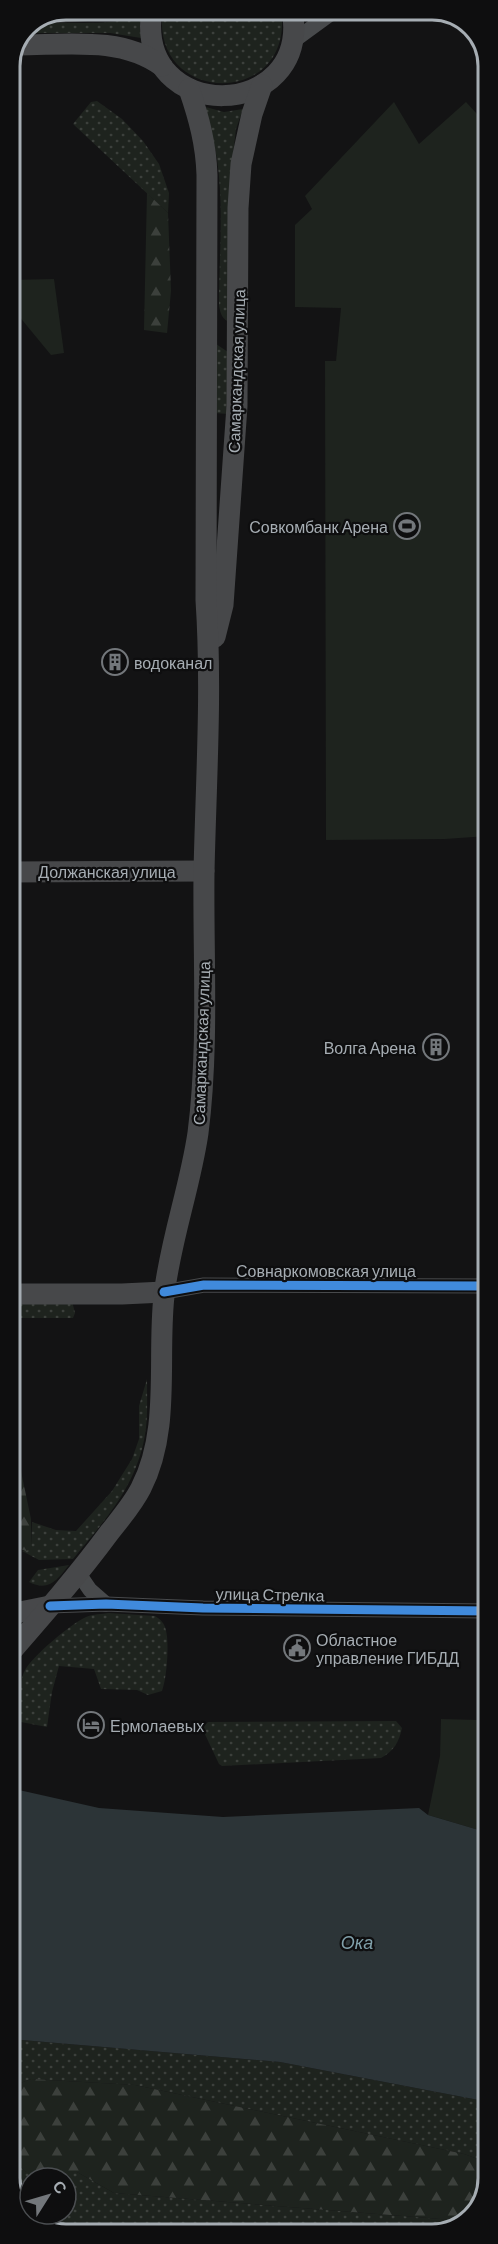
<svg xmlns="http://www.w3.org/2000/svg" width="498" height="2244" font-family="Barlow,sans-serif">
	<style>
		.grass { fill: url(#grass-dots); fill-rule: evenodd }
		.forest { fill: url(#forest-firs) }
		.green { fill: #1e231e }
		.water { fill: #2c3437 }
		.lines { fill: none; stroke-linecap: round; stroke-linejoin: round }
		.street { stroke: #484a4c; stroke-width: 15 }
		.secondary { stroke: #47484a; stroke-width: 21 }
		.cycleway-casing { stroke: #0e0e0f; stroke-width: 13 }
		.cycleway { stroke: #408adc; stroke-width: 9 }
		.labels { text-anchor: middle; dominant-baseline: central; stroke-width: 4.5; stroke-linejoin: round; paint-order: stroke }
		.street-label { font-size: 16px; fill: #a6adb3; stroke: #0e0e0f }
		.poi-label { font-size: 16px; fill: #a6adb3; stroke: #0e0e0f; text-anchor: start }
		.water-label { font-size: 18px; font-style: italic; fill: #80a0aa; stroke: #0e0e0f }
		.rim { fill: none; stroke: #a6adb3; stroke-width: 3 }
	</style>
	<defs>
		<pattern id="grass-dots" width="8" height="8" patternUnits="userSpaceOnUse" patternTransform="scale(1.5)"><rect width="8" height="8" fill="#1e231e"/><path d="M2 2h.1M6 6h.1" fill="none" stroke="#3c403c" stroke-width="1.8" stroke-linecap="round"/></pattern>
		<pattern id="forest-firs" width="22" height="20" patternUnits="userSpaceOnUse" patternTransform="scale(1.5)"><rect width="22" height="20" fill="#1e231e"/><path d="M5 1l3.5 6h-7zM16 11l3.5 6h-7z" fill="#3c403c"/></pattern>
	</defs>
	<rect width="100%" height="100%" fill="#131314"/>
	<g class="grass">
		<path d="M163,9h118c15,100 -133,98 -118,0z"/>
		<path d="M140,17l1,21 -31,-5h-87l3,-8 7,-3c35,0 73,4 107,-5z"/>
		<polygon points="97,101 122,119 143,141 159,164 169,193 168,213 73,124 91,102"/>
		<path d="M202,106l22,6 19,-3 -7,20 -4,34 -2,159c-8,-3 -9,-7 -11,-16 0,-48 5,-99 -2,-147 -3,-19 -9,-36 -15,-53z"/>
		<polygon points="213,342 231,354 229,414 213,413"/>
		<polygon points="10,1301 72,1301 75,1313 73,1318 11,1318 12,1381 10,1381"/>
		<path d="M147,1379c0,19 1,39 -2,56 -9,52 -40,85 -72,124l-34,1 -17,-9 9,-3 1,-26 24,8 20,1 36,-40 20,-32 7,-20v-33z"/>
		<path d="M69,1565c-12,15 -20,27 -40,17l9,-12z"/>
		<path d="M109,1613l46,3c5,3 8,6 10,11 5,13 2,51 -3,64l-14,4 -11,-5 -36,-1 -7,-20 -35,-3 -7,26 -5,35 -26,-5c0,-16 -4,-35 3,-50 7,-15 48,-49 62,-55 7,-3 16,-3 23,-4z"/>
		<path d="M396,1721l6,7c-3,14 -8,23 -21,30l-159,8 -3,-2 -17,-36 6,-6z"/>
		<polygon points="10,2039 280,2062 489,2102 489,2163 464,2154 135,2085 31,2079 10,2087"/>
		<path d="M10,2158l16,14h51l37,21 352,28 -23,13 -385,1 -32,-16 -16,-30zM30,2178h36v36h-36z"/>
	</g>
	<g class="forest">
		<polygon points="147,193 168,213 171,291 167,333 144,330"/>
		<polygon points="10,1381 12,1381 13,1433 31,1519 31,1549 26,1551 10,1545"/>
		<polygon points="31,2079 135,2085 464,2154 489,2163 489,2179 475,2216 466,2221 114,2193 77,2172 26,2172 10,2158 10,2087"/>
	</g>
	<g class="green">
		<polygon points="394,102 419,144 466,102 488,126 488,836 445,839 326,840 325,361 336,361 341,308 295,307 295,225 312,209 305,196"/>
		<polygon points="54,279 64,353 51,355 9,304 9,280"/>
		<polygon points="480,1653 489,1653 489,1833 428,1815 440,1756 441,1719 478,1720"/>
	</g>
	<polygon class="water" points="10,1788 99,1808 223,1817 419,1808 428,1815 489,1833 489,2102 280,2062 10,2039"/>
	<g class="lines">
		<g class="street">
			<polyline points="292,42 329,15 341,9"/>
			<polyline points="164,1292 204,1285 489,1286"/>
			<polyline points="79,1574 90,1590 106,1604"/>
			<polyline points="50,1606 106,1604 203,1608 489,1611"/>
		</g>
		<g class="secondary">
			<path d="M152,9c-19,117 161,114 140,0"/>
			<polyline points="58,12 117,9"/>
			<path d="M18,45c48,0 103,-9 144,21"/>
			<polyline points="215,637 223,605 237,406 238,208 241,164 252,114 262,85"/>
			<polyline points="9,872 204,871"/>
			<polyline points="10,1294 122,1294 164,1292"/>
			<polyline points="10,1614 50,1606"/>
			<path d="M10,1653c34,-39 68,-78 99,-120 11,-14 24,-29 32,-45 30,-58 16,-129 23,-192 6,-55 26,-108 34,-163 11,-86 5,-175 6,-261 2,-91 8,-182 2,-272l1,-425c-1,-31 -8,-57 -18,-86"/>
		</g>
		<defs>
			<g id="cycleway">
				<polyline points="164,1292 204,1285 489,1286"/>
				<polyline points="50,1606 106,1604 203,1608 489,1611"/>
			</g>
		</defs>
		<use href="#cycleway" class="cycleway-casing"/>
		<use href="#cycleway" class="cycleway"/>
	</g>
	<defs>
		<symbol id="stadium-ring" viewBox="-11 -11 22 22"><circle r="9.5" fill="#0e0e0f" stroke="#73777b" stroke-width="1.5"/><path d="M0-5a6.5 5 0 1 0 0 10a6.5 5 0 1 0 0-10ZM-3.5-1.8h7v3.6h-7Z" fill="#73777b"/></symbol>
		<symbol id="building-ring" viewBox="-11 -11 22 22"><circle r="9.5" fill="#0e0e0f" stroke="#73777b" stroke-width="1.5"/><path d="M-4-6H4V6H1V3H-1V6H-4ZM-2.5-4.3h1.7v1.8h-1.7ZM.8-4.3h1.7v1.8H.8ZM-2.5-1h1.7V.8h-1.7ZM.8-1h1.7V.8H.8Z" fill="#73777b"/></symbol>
		<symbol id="civic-ring" viewBox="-11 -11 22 22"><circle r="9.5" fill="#0e0e0f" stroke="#73777b" stroke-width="1.5"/><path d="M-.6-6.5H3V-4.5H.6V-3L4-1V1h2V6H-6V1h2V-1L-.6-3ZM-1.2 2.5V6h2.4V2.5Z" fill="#73777b"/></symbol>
		<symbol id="hotel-ring" viewBox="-11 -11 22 22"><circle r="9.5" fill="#0e0e0f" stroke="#73777b" stroke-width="1.5"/><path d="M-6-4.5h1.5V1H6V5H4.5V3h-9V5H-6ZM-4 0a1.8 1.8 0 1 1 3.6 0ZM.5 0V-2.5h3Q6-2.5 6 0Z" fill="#73777b"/></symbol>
	</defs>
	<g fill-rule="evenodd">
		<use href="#stadium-ring" x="392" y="511" width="30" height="30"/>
		<use href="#building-ring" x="100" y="647" width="30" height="30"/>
		<use href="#building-ring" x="421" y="1032" width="30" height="30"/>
		<use href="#civic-ring" x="282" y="1633" width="30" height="30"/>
		<use href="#hotel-ring" x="76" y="1710" width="30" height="30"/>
	</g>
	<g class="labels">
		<g class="street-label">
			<text transform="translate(236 371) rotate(-88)">Самаркандская улица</text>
			<text x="107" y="871">Должанская улица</text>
			<text transform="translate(201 1043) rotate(-88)">Самаркандская улица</text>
			<text x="326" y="1270">Совнаркомовская улица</text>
			<text transform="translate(270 1594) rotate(1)">улица Стрелка</text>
		</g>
		<g class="poi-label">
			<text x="388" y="526" text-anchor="end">Совкомбанк Арена</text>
			<text x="134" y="662">водоканал</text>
			<text x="416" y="1047" text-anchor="end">Волга Арена</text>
			<text x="316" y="1639">Областное<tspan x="316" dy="18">управление ГИБДД</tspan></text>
			<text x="110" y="1725">Ермолаевых</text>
		</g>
		<g class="water-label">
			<text x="357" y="1942">Ока</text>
		</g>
	</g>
	<path d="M0 0H498V2244H0ZM66 20H432A46 46 0 0 1 478 66V2178A46 46 0 0 1 432 2224H66A46 46 0 0 1 20 2178V66A46 46 0 0 1 66 20Z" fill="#0e0e0f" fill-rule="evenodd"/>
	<path class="rim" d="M66 20H432A46 46 0 0 1 478 66V2178A46 46 0 0 1 432 2224H66A46 46 0 0 1 20 2178V66A46 46 0 0 1 66 20Z"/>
	<g transform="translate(48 2196) rotate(53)"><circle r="28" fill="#0e0e0f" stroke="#4b4e51" stroke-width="1.5"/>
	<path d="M0-4.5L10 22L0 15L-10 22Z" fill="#73777b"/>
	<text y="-9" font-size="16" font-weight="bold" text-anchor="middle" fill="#a6adb3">С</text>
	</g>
</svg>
